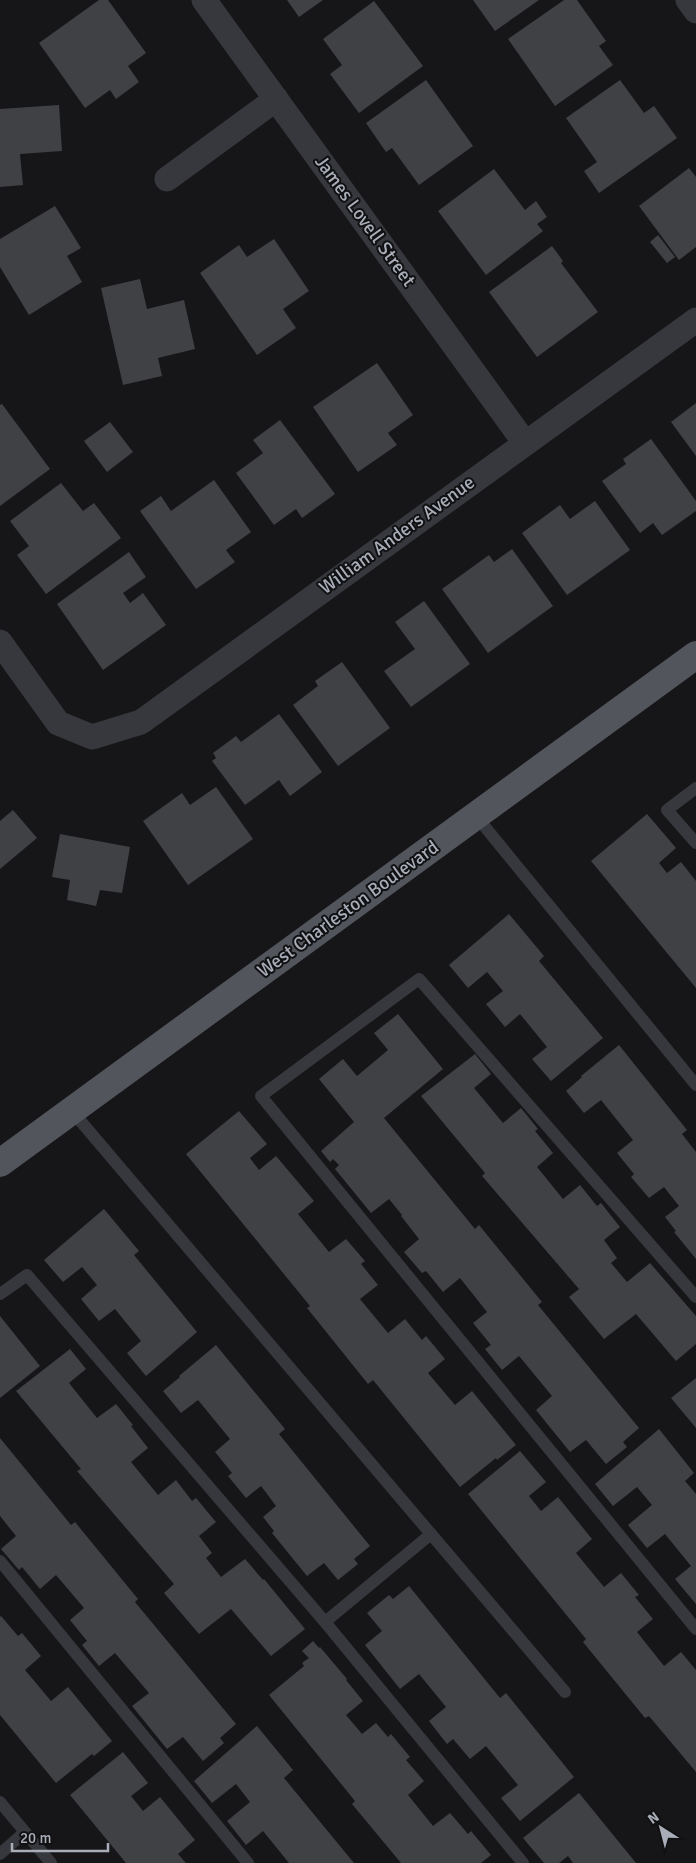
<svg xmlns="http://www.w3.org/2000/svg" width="696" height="1863" font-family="Signika,sans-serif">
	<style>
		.building { fill: #404145 }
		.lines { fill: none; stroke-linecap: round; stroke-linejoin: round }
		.service { stroke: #37383d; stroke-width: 12 }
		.minor { stroke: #37383d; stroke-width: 25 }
		.primary { stroke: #53555c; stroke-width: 28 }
		.labels { text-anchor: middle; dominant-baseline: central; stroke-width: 4; stroke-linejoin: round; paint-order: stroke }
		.street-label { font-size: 19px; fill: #a8adb8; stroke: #111113 }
	</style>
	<rect width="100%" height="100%" fill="#161618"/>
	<g class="building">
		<polygon points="99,0 108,0 146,53 128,66 139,82 116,99 110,90 85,108 39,43"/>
		<polygon points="287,0 323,0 299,17"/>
		<polygon points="473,0 539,0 495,31"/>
		<polygon points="564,0 577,0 606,41 599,46 613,65 555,106 508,39"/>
		<polygon points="374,1 423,66 359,113 330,74 342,65 323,39"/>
		<polygon points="426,80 473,146 419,185 392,148 386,152 366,123"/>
		<polygon points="620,80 644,113 654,106 677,138 599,193 584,171 597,162 566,118"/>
		<polygon points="59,105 62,151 20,154 23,185 0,187 0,109"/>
		<polygon points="689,168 696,177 696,247 679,260 639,206"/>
		<polygon points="494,169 525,210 536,201 547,217 537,224 543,231 486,275 438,211"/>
		<polygon points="55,206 81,248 67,256 82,282 29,315 0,267 0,239"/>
		<polygon points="658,235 675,257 667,263 650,242"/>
		<polygon points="274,239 309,291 283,309 296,328 257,355 200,273 239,245 247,257"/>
		<polygon points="552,246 563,261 561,263 598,312 537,357 489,292"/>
		<polygon points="140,279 147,309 184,300 195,349 158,358 162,376 123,385 101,288"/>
		<polygon points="377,363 413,415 388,433 397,445 358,472 313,407"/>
		<polygon points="696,403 696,456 671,422"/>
		<polygon points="2,404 50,469 0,506 0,405"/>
		<polygon points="280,420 335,494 302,518 296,509 274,525 236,473 263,453 253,440"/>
		<polygon points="110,422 133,452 107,472 84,441"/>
		<polygon points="651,439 696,501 696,511 662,535 653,523 640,533 602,481 626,464 623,459"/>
		<polygon points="214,480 251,532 226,550 235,562 196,589 140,511 161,496 171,511"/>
		<polygon points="61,483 83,511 94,503 121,538 46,594 17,555 29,546 10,521"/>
		<polygon points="595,501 630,550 567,595 522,533 560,505 570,519"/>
		<polygon points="512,549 553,606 488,653 442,589 489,555 494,562"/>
		<polygon points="129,552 146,577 123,593 130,603 143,593 166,625 103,670 57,604"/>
		<polygon points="424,601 470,664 411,707 384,671 415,649 395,622"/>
		<polygon points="342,662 390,728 338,766 293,705 318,686 315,681"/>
		<polygon points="279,714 322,772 290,796 279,780 245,805 212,761 216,758 213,753 236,736 241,742"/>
		<polygon points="216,787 253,839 188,885 143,821 182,793 190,805"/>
		<polygon points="13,810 37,838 0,869 0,821"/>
		<polygon points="647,814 676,848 659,863 667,873 681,862 696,881 696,988 591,861"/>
		<polygon points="60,834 130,847 122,893 100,890 96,906 67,900 70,880 52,877"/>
		<polygon points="509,914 544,956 539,961 603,1038 551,1081 532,1059 547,1047 520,1014 505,1027 486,1004 503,991 487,972 468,988 449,965"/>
		<polygon points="398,1014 443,1069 384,1118 475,1229 479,1225 542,1302 538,1305 639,1428 623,1442 627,1447 606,1464 586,1440 570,1452 536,1410 552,1396 519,1356 502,1370 485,1349 491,1345 473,1323 487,1312 460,1278 443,1292 426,1271 422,1273 404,1252 419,1239 401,1216 402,1215 389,1199 371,1213 335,1169 339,1165 333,1159 330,1162 321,1151 354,1122 319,1079 343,1059 357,1076 388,1050 374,1033"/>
		<polygon points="619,1045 687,1130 682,1134 696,1152 696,1259 674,1232 676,1231 665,1217 679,1206 664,1187 649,1198 631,1177 634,1174 617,1153 633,1140 601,1100 584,1113 566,1091 582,1077 581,1076"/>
		<polygon points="475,1054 491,1074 474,1088 503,1123 521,1108 538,1129 535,1131 553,1153 537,1167 563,1199 580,1185 597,1206 601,1203 620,1227 604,1240 617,1258 611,1263 627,1282 650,1263 696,1316 696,1344 676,1361 636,1314 604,1339 569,1297 579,1289 482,1176 485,1173 421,1096"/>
		<polygon points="239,1111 267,1144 250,1158 259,1170 276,1156 314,1201 298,1214 329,1252 346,1239 365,1261 361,1264 378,1285 360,1299 388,1333 405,1319 422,1340 426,1336 445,1359 428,1373 455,1405 472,1391 516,1445 497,1460 496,1458 460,1487 373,1380 368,1384 307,1308 310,1306 186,1154"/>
		<polygon points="104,1209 139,1251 134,1255 197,1332 146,1376 127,1353 141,1341 115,1309 99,1321 81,1299 97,1285 82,1267 63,1282 44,1260"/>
		<polygon points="0,1316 40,1366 0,1398"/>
		<polygon points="216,1345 285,1429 279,1434 370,1546 354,1559 358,1564 338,1580 324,1563 307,1576 272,1533 274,1531 263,1517 276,1506 261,1486 246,1498 228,1476 232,1473 215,1452 230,1439 198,1400 181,1413 163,1391 180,1377 179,1376"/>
		<polygon points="70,1349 86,1369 69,1383 97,1418 116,1404 133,1425 131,1426 148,1448 131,1462 158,1495 176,1480 192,1501 196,1498 216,1522 199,1536 212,1553 206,1558 221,1577 245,1559 263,1580 264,1579 305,1629 271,1656 231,1609 199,1634 164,1593 174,1584 77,1471 81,1469 16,1391"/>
		<polygon points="696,1378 696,1428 671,1398"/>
		<polygon points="659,1429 694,1473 685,1481 696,1494 696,1604 675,1579 691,1566 665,1534 647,1548 628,1525 652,1505 637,1487 613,1506 595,1484"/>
		<polygon points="0,1438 71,1525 75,1522 138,1599 135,1602 236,1724 220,1738 224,1743 203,1761 183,1737 167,1749 132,1706 149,1693 115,1653 99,1666 82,1645 87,1641 70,1620 84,1608 56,1575 40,1589 22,1567 19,1570 1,1549 16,1536 0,1516"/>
		<polygon points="520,1451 546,1482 529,1496 541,1511 558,1497 592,1539 576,1553 604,1587 621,1573 639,1595 635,1597 653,1619 637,1632 664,1666 681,1652 696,1670 696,1772 649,1716 645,1718 583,1642 586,1639 468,1494"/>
		<polygon points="409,1586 500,1698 506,1693 574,1777 520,1821 501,1798 518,1785 486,1746 470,1759 453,1739 447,1744 429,1721 446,1707 419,1674 400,1689 365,1645 382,1631 367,1613 389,1595 393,1599"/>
		<polygon points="1,1616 18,1636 22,1633 41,1656 25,1670 51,1701 68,1687 112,1741 94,1756 92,1754 56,1783 0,1715 0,1617"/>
		<polygon points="313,1641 319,1648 320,1647 347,1679 346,1680 363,1701 346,1715 362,1734 376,1723 388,1737 391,1734 410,1757 406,1760 424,1781 408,1795 433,1826 450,1813 468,1834 471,1831 491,1855 481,1863 401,1863 352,1804 355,1801 269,1695 304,1666 302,1663 309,1658 302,1651"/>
		<polygon points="257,1726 293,1770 284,1778 354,1863 289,1863 263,1831 246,1845 227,1821 250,1802 236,1784 212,1803 194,1781"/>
		<polygon points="123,1752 148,1783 131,1796 143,1811 160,1797 195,1840 178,1854 186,1863 126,1863 70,1795"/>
		<polygon points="579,1793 636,1863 573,1863 568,1856 559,1863 544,1863 523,1838"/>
	</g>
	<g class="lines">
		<g class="service">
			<polyline points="696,788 667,810 696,843"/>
			<polyline points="476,816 696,1085"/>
			<polyline points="72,1111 431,1534 325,1622"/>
			<polyline points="0,1294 27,1275 325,1622 523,1863"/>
			<polyline points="696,1297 419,979 261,1096 696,1629"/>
			<polyline points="431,1534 565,1692"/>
			<polyline points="0,1561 248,1863"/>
			<polyline points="0,1802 25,1832 0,1854"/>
			<polyline points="25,1832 51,1863"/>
		</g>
		<g class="minor">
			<polyline points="204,0 525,443"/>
			<polyline points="688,0 696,11"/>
			<polyline points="167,179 276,99"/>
			<polyline points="0,642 58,723 92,737 141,722 696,320"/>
		</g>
		<polyline class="primary" points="0,1163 696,655"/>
	</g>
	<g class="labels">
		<g class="street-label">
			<text transform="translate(365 221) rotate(54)">James Lovell Street</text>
			<text transform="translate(397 535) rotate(-36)">William Anders Avenue</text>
			<text transform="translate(348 909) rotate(-36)">West Charleston Boulevard</text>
		</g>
	</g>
	<g transform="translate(661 1828) rotate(324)" stroke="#111113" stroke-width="4" paint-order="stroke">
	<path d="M0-4L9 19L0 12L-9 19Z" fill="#a8adb8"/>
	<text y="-8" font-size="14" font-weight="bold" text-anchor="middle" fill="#a8adb8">N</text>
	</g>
	<path d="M12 1843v8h96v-8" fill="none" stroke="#a8adb8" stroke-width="2.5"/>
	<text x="20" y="1843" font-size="15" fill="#a8adb8" stroke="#111113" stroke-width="4" paint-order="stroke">20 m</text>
</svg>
